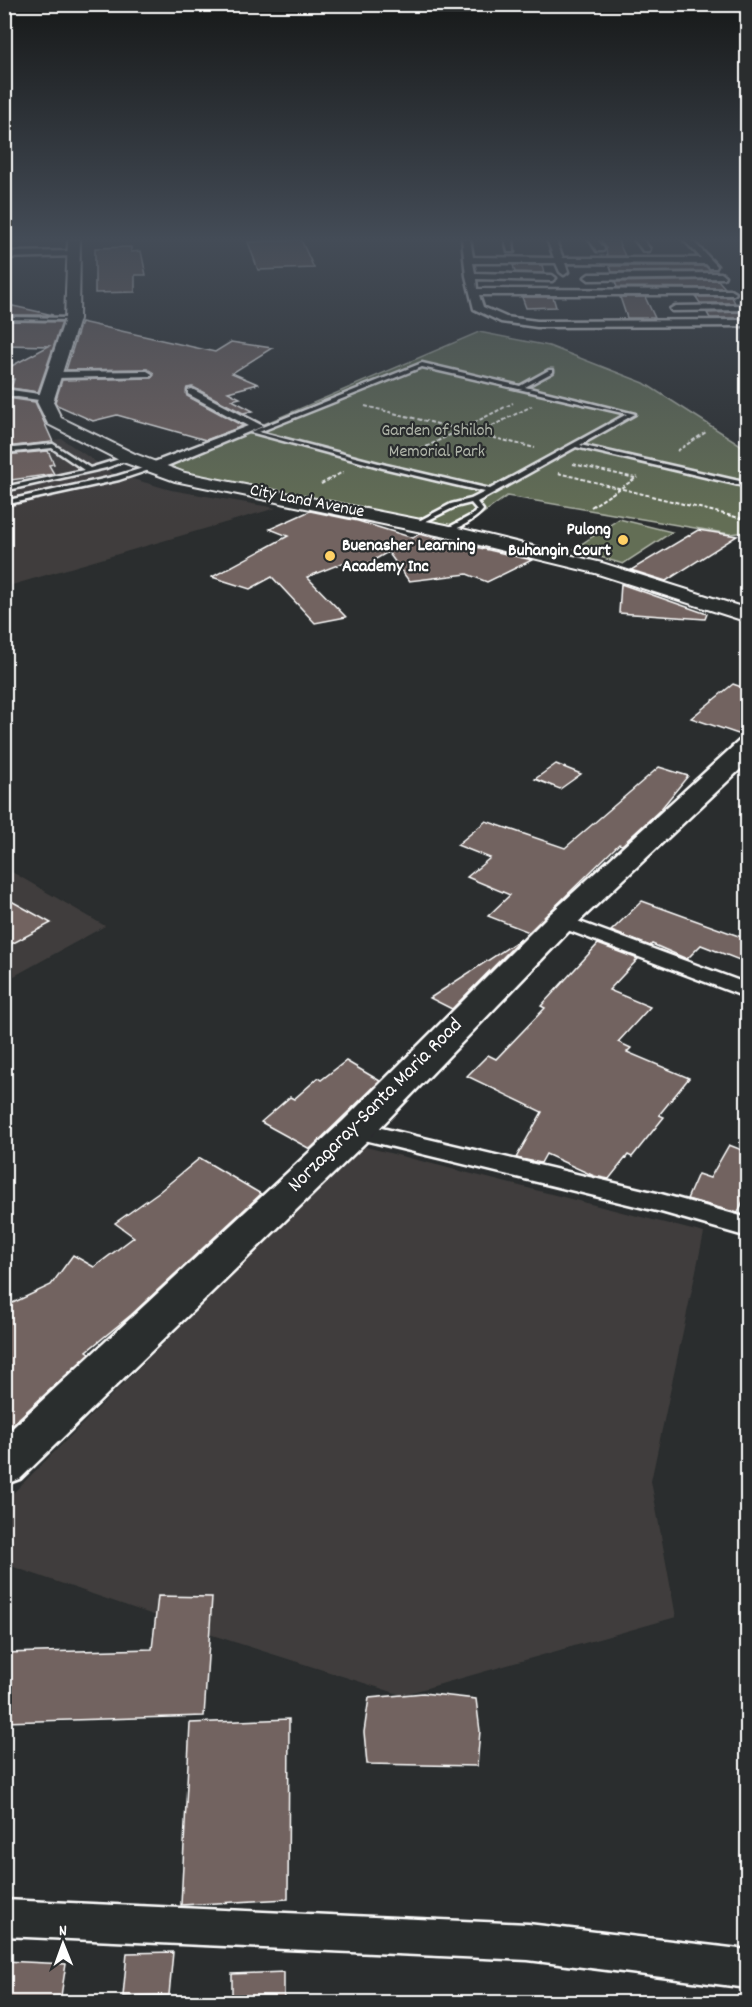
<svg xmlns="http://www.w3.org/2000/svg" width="752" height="2007" font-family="Dekko,sans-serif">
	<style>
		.built { fill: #403e3d }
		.green { fill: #636e55; stroke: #b1b6aa; stroke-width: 1.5 }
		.building { fill: #726460; stroke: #fff; stroke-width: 1.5 }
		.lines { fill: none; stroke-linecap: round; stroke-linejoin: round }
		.lane-casing { stroke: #fff; stroke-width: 5 }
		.street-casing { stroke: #fff; stroke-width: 5 }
		.secondary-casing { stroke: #fff; stroke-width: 4 }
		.primary-casing { stroke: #fff; stroke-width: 5 }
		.path { stroke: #fff; stroke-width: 2; stroke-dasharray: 4 2; stroke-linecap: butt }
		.lane { fill: #2a2d2e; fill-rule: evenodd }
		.street { fill: #2a2d2e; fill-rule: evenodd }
		.secondary { fill: #2a2d2e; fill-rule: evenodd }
		.primary { fill: #2a2d2e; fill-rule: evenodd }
		.poi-dot { fill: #ffd166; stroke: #2a2d2e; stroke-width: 2 }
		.labels { text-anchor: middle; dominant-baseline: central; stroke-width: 4.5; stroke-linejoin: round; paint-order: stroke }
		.far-park-label { font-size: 18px; fill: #b1b6aa; stroke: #2a2d2e }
		.far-street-label { font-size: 18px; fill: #fff; stroke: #2a2d2e }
		.far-poi-label { font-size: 18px; font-weight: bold; fill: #fff; stroke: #2a2d2e; text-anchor: end }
		.street-label { font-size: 21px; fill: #fff; stroke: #2a2d2e }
	</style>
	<rect width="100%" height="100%" fill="#2a2d2e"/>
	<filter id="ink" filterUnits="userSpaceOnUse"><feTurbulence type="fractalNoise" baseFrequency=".0167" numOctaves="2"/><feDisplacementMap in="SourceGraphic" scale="12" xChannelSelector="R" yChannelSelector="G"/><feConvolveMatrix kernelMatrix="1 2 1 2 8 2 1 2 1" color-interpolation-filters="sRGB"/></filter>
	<g filter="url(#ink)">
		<g class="built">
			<polygon points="62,439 112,473 171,490 276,508 5,587 5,445"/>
			<polygon points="5,868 105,926 5,981"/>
			<polygon points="362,1146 704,1233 651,1481 676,1617 402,1695 209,1634 5,1564 5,1501"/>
		</g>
		<g class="green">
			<polygon points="479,332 549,346 644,383 747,449 747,532 730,534 507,496 456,533 153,467 222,442"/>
			<polygon points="619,519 672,532 623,564 574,549"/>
		</g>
		<g class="building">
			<polygon points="601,239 617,239 625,256 607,256 606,248"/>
			<polygon points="301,240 314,268 258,270 248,242"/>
			<polygon points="131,247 131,252 141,251 146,275 135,275 135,292 95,293 95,248"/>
			<polygon points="513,265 542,265 544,273 515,272"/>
			<polygon points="610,266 705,266 711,271 612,272"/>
			<polygon points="718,280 725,288 617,287 615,282"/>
			<polygon points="522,297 553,297 556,307 526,308"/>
			<polygon points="620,297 645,297 655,318 627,318"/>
			<polygon points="696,297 732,297 735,303 700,303"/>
			<polygon points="4,304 53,315 4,315"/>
			<polygon points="740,312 743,318 710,318 707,313"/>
			<polygon points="4,321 62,322 38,392 11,388 14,379 4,380 4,370 49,346 4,345"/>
			<polygon points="81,322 215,352 231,342 272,348 232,373 258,384 228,392 240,398 232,400 253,411 243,413 193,387 187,388 187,396 243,426 206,440 117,415 93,421 57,405 55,402 62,380 151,378 154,375 147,369 66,370"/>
			<polygon points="7,398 35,402 53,442 4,447 4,404"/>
			<polygon points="48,451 54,464 49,465 54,474 4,481 4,455"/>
			<polygon points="310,511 358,521 413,538 419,534 532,560 487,582 467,574 409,581 388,552 362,567 345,562 307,577 346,617 315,623 272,577 250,589 212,577 288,536 270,529"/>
			<polygon points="698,530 737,536 666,581 631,570"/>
			<polygon points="621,584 707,614 705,619 619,613"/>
			<polygon points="733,684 747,689 747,737 691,718"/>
			<polygon points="556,764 581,774 560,789 535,779"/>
			<polygon points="659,767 688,776 660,810 622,845 619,844 529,932 488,916 510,895 467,877 490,858 457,845 486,821 565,848"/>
			<polygon points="4,897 51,923 4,948"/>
			<polygon points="642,901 747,939 747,963 701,945 687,959 652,944 650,946 611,931"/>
			<polygon points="521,939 452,1009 430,998"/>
			<polygon points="598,944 638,959 609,990 650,1007 618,1042 631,1048 627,1052 689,1078 659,1115 664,1117 632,1157 628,1155 609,1179 594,1176 546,1154 541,1163 516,1158 542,1112 467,1076 488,1055 496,1059 545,1008 541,1006"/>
			<polygon points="346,1061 380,1081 310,1149 261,1122 290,1097 294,1099 318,1078 321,1080"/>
			<polygon points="729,1145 747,1152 747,1191 738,1213 687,1199 698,1174 710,1178"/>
			<polygon points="200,1158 261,1194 131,1315 87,1351 90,1353 4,1432 4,1307 51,1285 73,1255 94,1267 134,1237 115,1223 160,1191"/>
			<polygon points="158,1596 212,1597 204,1716 4,1722 4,1653 152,1649"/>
			<polygon points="423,1693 476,1699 480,1731 477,1766 367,1764 364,1732 369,1698"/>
			<polygon points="289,1719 288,1899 181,1905 190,1723"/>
			<polygon points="173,1952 169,1995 123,1996 127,1953"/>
			<polygon points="4,1961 66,1964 60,2002 4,2002"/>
			<polygon points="284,1972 284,2002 232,2002 232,1974"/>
		</g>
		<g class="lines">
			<defs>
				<g id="lane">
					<polygon points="4,317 72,318 74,319 72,320 4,319"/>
					<path d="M422,363l98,23 29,-16h4v2l-28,15 110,27 -55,31 168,38v4l-172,-40 -99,55 6,8c-9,11 -24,18 -37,23l-3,-2 1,-1 28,-15 5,-5 -6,-7 -16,4 -37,18 -5,-1 38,-20 20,-5 14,-7 -102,-24 -133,-36zM422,367l205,47 -137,75 -104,-24 -127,-33z"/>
					<polygon points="53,444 90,468 129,456 132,458 106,468 4,491 4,487 84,470 52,448 4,453 4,449"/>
					<polygon points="153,465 155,466 155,468 119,480 4,505 4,501 117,476"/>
				</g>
				<g id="street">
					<polygon points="462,239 470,239 473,257 554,258 547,239 555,239 563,258 701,258 683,239 691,239 717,266 716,268 710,268 706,264 565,263 568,272 564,275 560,272 556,263 473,263 475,273 552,275 556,278 552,281 476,279 477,289 731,290 736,293 734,295 479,295 483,307 506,317 537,321 748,320 748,326 537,327 501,322 474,309 466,276"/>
					<polygon points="505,239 513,239 514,252 508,252"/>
					<polygon points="589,239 597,239 604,249 603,251 597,251"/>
					<polygon points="634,239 642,239 650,249 649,251 643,251"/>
					<polygon points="78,251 78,255 75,256 4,258 4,252"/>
					<polygon points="721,273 725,276 724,278 589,280 585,277 589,274"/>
					<polygon points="675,306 744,305 747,306 748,310 672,311 670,309"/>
					<polygon points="147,371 152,374 151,376 54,378 49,375 54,372"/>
					<polygon points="4,389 46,395 51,398 46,401 4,395"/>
					<polygon points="192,389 263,426 157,470 149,470 149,464 248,426 188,394 188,390"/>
					<polygon points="561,915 748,984 748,998 554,925 551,921 554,917"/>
					<polygon points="356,1122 661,1194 748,1218 748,1237 661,1212 348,1136 344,1130 348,1124"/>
					<polygon points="4,1900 528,1924 748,1950 748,1988 528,1960 4,1936"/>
				</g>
				<polygon id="secondary" points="68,239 80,239 79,319 53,402 61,418 135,454 185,473 446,525 602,563 748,609 748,622 595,573 446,537 175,481 123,462 48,424 37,402 65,319"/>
				<polygon id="primary" points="748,739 748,762 572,928 369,1139 20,1479 4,1485 4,1436 343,1121 550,914 739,741"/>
			</defs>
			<use href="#lane" class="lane-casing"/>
			<use href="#street" class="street-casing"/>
			<use href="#secondary" class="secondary-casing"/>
			<use href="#primary" class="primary-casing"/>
			<g class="path">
				<polyline points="365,406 535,448"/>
				<polyline points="476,434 532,406"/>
				<polyline points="677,451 706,432"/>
				<polyline points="410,455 513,403"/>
				<polyline points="573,464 635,478"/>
				<polyline points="558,473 748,520"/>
				<polyline points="321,484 343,472"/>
				<polyline points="591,507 638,477"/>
			</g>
			<use href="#lane" class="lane"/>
			<use href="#street" class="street"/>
			<use href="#secondary" class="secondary"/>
			<use href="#primary" class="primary"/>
		</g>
	</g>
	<linearGradient id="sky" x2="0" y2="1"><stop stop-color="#171919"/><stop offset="0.46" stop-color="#444c57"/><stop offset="1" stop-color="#444c57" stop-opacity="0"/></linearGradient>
	<rect width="752" height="520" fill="url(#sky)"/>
	<g class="poi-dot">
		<circle cx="623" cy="540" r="6"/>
		<circle cx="330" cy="556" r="6"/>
	</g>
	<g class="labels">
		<g class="far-park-label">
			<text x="437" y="431">Garden of Shiloh<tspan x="437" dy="21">Memorial Park</tspan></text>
		</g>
		<g class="far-street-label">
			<text transform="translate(307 502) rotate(11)">City Land Avenue</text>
		</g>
		<g class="far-poi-label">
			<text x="611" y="530">Pulong<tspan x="611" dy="21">Buhangin Court</tspan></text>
			<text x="342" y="546" text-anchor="start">Buenasher Learning<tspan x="342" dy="21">Academy Inc</tspan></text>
		</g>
		<g class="street-label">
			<text transform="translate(376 1106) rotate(-45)">Norzagaray-Santa Maria Road</text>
		</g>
	</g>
	<rect width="752" height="2007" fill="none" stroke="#2a2d2e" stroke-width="24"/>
	<rect x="12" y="12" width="728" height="1983" fill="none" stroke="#fff" stroke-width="2" filter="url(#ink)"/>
	<g transform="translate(63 1944) rotate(359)" stroke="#2a2d2e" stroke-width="4.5" paint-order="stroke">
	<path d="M0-4.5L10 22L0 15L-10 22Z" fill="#ffffff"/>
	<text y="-9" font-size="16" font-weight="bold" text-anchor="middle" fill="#ffffff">N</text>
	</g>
</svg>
